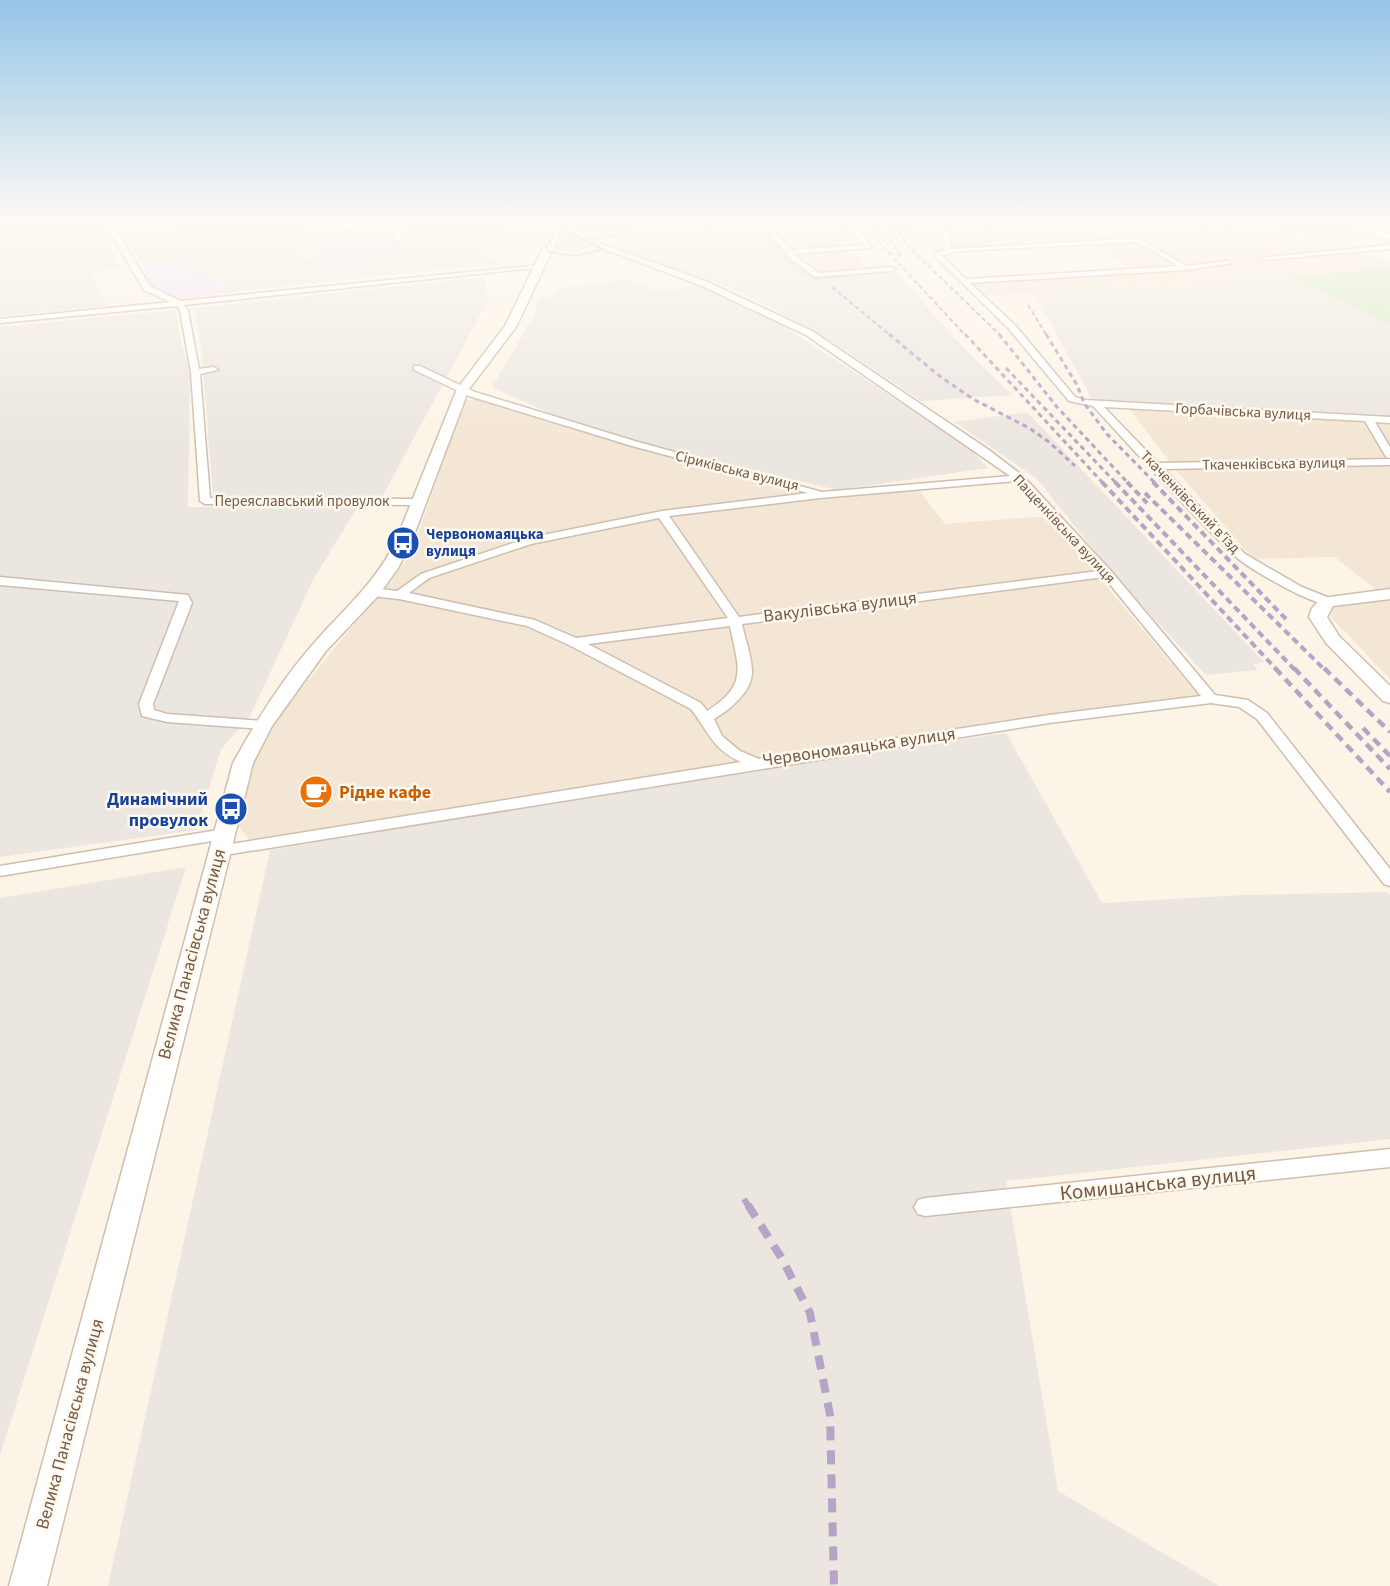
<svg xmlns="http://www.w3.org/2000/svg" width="1390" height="1586" font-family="'Source Sans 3',sans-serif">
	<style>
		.residential { fill: #f3e6d4 }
		.industrial { fill: #ece6e0 }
		.education { fill: #f1e2f8 }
		.green { fill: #d3e9c4 }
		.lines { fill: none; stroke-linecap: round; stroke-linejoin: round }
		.street-casing { stroke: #cfbeaf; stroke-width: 3 }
		.secondary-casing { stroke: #d2beac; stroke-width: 3 }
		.street { fill: #fff; fill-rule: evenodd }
		.secondary { fill: #fff; fill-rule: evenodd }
		.tram { stroke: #b6a4c6; stroke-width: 1.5 }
		.rail-far5 { stroke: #b6a4c6; stroke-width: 2; stroke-dasharray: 4.5 3; stroke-linecap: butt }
		.rail-far4 { stroke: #b6a4c6; stroke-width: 3; stroke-dasharray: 5 4; stroke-linecap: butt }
		.rail-far3 { stroke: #b6a4c6; stroke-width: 4; stroke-dasharray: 7 4.5; stroke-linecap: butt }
		.rail-far2 { stroke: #b6a4c6; stroke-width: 4.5; stroke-dasharray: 9 6; stroke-linecap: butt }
		.rail-far1 { stroke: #b6a4c6; stroke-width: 6; stroke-dasharray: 11 8; stroke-linecap: butt }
		.rail { stroke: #b6a4c6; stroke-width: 8; stroke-dasharray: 14 10; stroke-linecap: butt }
		.labels { text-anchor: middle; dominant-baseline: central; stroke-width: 5; stroke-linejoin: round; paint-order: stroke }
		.far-street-label { font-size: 15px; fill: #755a4b; stroke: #fff8ec }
		.far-transit-label { font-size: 15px; font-weight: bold; fill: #164399; stroke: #fff8ec; text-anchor: start }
		.street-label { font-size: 18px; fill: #755a4b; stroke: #fff8ec }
		.food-label { font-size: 18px; font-weight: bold; fill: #c56008; stroke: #fff8ec; text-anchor: start }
		.transit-label { font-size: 18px; font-weight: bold; fill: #164399; stroke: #fff8ec; text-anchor: end }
		.near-street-label { font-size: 21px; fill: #755a4b; stroke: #fff8ec }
	</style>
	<rect width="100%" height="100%" fill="#fcf4e6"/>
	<g class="residential">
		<polygon points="157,219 403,219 397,231 287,233 200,225 201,229 163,247 131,250 111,223"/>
		<polygon points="459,219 544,219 544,227 534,250 488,250 503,230 459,229"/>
		<polygon points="603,219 829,219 850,243 867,269 819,275 794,257 767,222 656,229"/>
		<polygon points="902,219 1326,219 1332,221 1275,229 1338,253 1359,251 1390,262 1390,267 1291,277 984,296 968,282 1134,272 1085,240 930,251 910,237"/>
		<polygon points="1336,219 1390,219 1390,236"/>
		<polygon points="454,244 455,246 425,252 391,257 395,245"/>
		<polygon points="482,399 606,439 808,492 817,497 918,489 945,524 1047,516 1198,695 252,843 236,823 251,766 271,726 410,556 462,409 467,400"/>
		<polygon points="1128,407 1390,420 1390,588 1376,590 1335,557 1253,559 1177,471"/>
		<polygon points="1390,597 1390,679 1331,617 1334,603"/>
	</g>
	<g class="industrial">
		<polygon points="0,219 95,219 120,268 91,272 107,306 0,316"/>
		<polygon points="410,219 455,219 454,244 398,245"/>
		<polygon points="282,220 287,233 305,259 313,264 341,266 460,244 460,229 503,230 481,257 506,260 508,262 224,293 219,278 194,273 186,267 184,258 143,263 131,250 162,247 162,233 201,229 200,224"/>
		<polygon points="760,228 767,238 764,239 791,266 811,281 895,271 956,340 1012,395 921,401 836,344 760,302 724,285 625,251 630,247 646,243 630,236"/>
		<polygon points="485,277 488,300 382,497 213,496 202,356 195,308"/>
		<polygon points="1291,277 1390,325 1390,417 1093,401 1034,293"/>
		<polygon points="626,279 657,291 701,286 774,320 966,445 988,468 838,490 676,452 567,421 492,387 534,316 540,297 554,298 562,287 580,287"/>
		<polygon points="176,310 179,333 190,373 188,507 357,508 314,578 250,716 221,749 196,830 0,857 0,327"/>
		<polygon points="1027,412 1264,662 1253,664 1258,670 1206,675 1114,575 1037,479 955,422"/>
		<polygon points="1006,733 1102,903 1245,895 1387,892 1390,895 1390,1139 1006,1181 1058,1491 1219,1586 108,1586 270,850 766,767"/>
		<polygon points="186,867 0,1455 0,1456 0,898"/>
	</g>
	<g class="education">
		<polygon points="334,240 400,242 391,257 341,266 313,264 308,261"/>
		<polygon points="184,258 186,267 194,273 219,278 224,293 180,299 153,288 146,277 143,263"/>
	</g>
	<g class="green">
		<polygon points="569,219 649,219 656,229 584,234 577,232"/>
		<polygon points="759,225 764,227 772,235 766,236 760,228 640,236 655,232"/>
		<polygon points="562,237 571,237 591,246 581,251 556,250 554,248"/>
		<polygon points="767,238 773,238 783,252 817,276 829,277 871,270 895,271 811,281 788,266 763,239"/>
		<polygon points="1390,267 1390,325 1291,277"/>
	</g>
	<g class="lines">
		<defs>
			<g id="street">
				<polygon points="102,219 109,221 147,219 112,224 150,286 180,301 540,265 544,267 184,305 188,311 199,369 214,367 218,370 200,374 210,498 419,499 424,502 419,505 205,504 200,501 191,372 180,311 177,306 0,323 0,319 170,302 144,290"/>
				<polygon points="404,219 410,219 399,241 396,243 393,241 400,227 295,229 292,227 295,225 402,223"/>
				<path d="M759,219h6l25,31 74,-5 -23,-26h6l24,27v2l-78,6 26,19 73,-6 4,2 -4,2 -77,6 -24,-18 -27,-33 -182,11 126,45 104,49 177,119 34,26 88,95 104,124 33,5 19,13 123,156v17l-6,-2 -127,-165 -18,-12 -28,-4 -162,20 -830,133 -6,-1 -2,-4 2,-4 6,-1 522,-84c-29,-13 -32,-30 -50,-53l-122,-64 -42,-19 -128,-27 -27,-3 -6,-4 6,-4 25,3 24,-17 107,-36 134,-27 146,-18 -176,-47 -163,-50 -55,-26v-4h6l55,26 163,50 184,50 188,-16 -204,-141 -104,-49 -148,-56 3,-2 22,8 3,-3 179,-11zM1016,481l82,90 -359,46 -70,-101 151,-18zM659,518l69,100 -152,20 -41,-18 -126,-27 20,-15 102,-34zM1104,577l97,119 -152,19 -290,44 -19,-8 -18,-15 -8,-17c15,-9 38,-27 38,-47 0,-15 -7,-33 -10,-48zM730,626c8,41 19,59 -23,85l-6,-8 -113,-59z"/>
				<path d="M962,219l19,4 10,-4h9l-29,12 -22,4 1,14 188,-11 49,28 41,-5 4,2 -46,7 -216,13 45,42 60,72 10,3 305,17v6l-15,-1 15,25v11l-4,-1 -21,-36 -261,-14 54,56 232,-4v6l-226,4 81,85 57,33 30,12v6c-15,3 -85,-37 -97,-49 -50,-47 -95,-100 -142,-150l-24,-5 -60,-72 -76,-75 11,-4 -3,-14 4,-4 30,-7zM1137,242l41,24 -212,13 -25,-24 19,-4z"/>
				<polygon points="1088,219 1096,219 1091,221"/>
				<polygon points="1243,219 1259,219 1207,228 1204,226"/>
				<polygon points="1390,245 1390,249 1264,260 1260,258"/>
				<polygon points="0,577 188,595 192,603 153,704 154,710 167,714 263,721 270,725 263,729 167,722 142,716 139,704 179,601 0,585"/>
				<polygon points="224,829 230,830 232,834 230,838 0,876 0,866"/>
				<polygon points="1390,1149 1390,1167 925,1216 918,1214 914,1207 918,1200 925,1198"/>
			</g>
			<g id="secondary">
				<path d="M553,219h9v11l-46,97 -47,62 -58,154 -13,25 -20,28 -52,55 -54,75 -19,37 -206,823h-38l224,-823c23,-42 50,-85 82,-121 30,-34 59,-58 80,-99l62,-154 48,-63 47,-96z"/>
				<polygon points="1328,219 1342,219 1390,234 1390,240"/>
				<polygon points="1390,589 1390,599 1333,606 1327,617 1339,636 1390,686 1390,703 1383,701 1326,643 1309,617 1312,608 1322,598"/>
			</g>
		</defs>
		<use href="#street" class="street-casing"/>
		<use href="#secondary" class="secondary-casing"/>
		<use href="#street" class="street"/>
		<use href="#secondary" class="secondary"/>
		<polyline class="tram" points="557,219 556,231 546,248 548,252 575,256 601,250 599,246 563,231 560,219"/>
		<g class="rail-far5">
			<polyline points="858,219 966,336"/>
			<polyline points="882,219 883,228 901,257"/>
			<polyline points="891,219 907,245 1001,336"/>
			<polyline points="832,287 891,336"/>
			<polyline points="1028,305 1047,336"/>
		</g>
		<g class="rail-far4">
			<polyline points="889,334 938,375 973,399 1029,428 1049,442 1075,466"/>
			<polyline points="965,334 1103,483"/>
			<polyline points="999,334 1057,407 1128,483"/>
			<polyline points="1046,334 1077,385 1084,403 1107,434 1155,483"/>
			<polyline points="1006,368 1116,483"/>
		</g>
		<g class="rail-far3">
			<polyline points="1102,482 1277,670"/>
			<polyline points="1115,482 1295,670"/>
			<polyline points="1127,482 1147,503"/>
			<polyline points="1153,482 1286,619"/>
			<polyline points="1145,493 1325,670"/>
		</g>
		<g class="rail-far2">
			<polyline points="1275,668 1390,792"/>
			<polyline points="1294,668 1390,769"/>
			<polyline points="1324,668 1390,732"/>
			<polyline points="1363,728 1390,756"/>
		</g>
		<polyline class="rail-far1" points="744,1199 749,1207"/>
		<polyline class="rail" points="748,1205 781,1257 810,1313 830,1415 834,1586"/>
	</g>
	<linearGradient id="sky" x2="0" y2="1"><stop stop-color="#95c5e7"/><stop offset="0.5" stop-color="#fefaf4"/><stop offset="1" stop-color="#fefaf4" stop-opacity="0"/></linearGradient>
	<rect width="1390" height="441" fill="url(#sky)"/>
	<defs>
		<symbol id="bus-disc" viewBox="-11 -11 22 22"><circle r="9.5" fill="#1a4fb4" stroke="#fff8ec"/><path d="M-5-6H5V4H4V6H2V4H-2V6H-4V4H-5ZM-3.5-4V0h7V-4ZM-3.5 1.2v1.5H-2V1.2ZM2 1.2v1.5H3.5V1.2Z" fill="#fff"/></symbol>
		<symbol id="cafe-disc" viewBox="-11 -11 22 22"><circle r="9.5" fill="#e8710a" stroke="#fff8ec"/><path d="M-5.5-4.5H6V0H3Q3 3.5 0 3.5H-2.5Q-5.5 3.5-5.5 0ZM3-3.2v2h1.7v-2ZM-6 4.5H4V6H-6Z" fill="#fff"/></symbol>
	</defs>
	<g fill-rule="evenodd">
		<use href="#bus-disc" x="384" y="524" width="38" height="38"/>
		<use href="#cafe-disc" x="297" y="773" width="38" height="38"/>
		<use href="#bus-disc" x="212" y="790" width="38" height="38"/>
	</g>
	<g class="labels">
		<g class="far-street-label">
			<text transform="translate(1243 412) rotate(3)">Горбачівська вулиця</text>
			<text transform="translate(1274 464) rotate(-1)">Ткаченківська вулиця</text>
			<text transform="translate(737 471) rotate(14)">Сіриківська вулиця</text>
			<text x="302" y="501">Переяславський провулок</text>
			<text transform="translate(1190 502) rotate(46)">Ткаченківський в'їзд</text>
			<text transform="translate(1064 529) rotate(47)">Пащенківська вулиця</text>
		</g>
		<g class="far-transit-label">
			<text x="426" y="534">Червономаяцька<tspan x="426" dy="17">вулиця</tspan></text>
		</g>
		<g class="street-label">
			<text transform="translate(840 607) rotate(-7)">Вакулівська вулиця</text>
			<text transform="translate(859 747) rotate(-8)">Червономаяцька вулиця</text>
			<text transform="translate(192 954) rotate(-75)">Велика Панасівська вулиця</text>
			<text transform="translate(70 1424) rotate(-75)">Велика Панасівська вулиця</text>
		</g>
		<g class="food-label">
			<text x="339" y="792">Рідне кафе</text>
		</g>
		<g class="transit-label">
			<text x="208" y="799">Динамічний<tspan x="208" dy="21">провулок</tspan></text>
		</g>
		<g class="near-street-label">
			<text transform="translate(1158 1183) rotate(-6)">Комишанська вулиця</text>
		</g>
	</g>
</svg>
